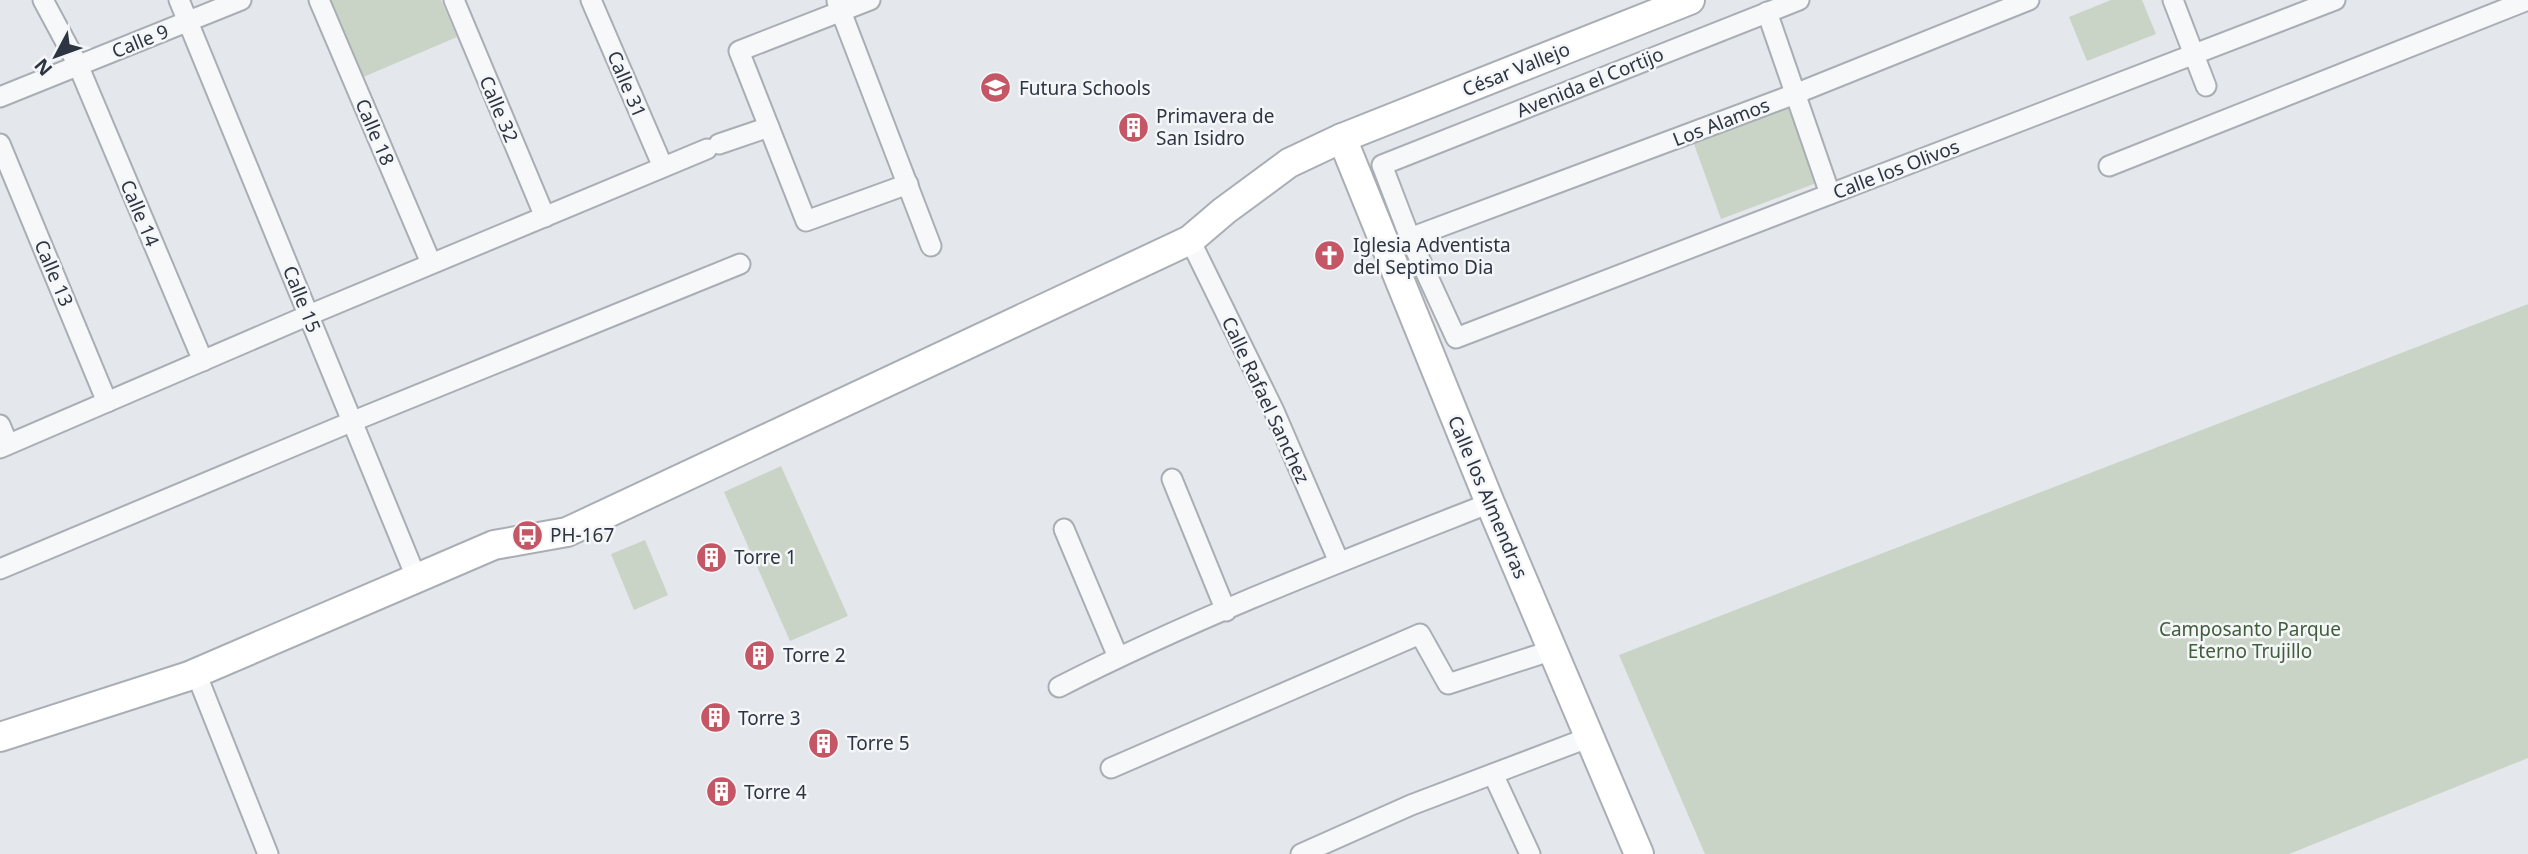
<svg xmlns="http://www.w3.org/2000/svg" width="2528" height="854" font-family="'Noto Sans',sans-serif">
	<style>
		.green { fill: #cad4c6 }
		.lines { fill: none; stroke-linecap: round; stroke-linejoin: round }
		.street-casing { stroke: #a9aeb5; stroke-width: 23 }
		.secondary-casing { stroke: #a9aeb5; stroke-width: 32 }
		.street { stroke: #f7f8f9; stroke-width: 19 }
		.secondary { stroke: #fff; stroke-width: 28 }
		.labels { text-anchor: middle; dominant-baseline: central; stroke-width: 5; stroke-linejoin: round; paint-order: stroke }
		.street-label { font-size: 19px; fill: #2d3542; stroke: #f4f6f8 }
		.poi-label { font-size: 19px; fill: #2d3542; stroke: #f4f6f8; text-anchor: start }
		.park-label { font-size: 19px; fill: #425d3c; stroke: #f4f6f8 }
	</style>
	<rect width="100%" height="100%" fill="#e4e7eb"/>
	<g class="green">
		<polygon points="330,0 441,0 457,37 361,78"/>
		<polygon points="2111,0 2142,0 2156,34 2087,61 2069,17"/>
		<polygon points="1788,106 1819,182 1721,219 1694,144"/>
		<polygon points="2528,304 2528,758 2289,854 1705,854 1619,655"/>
		<polygon points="781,466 848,616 790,641 724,492"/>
		<polygon points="645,540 668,595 634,610 611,554"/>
	</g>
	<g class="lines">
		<defs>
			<g id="street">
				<polyline points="43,0 78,65 203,361"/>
				<polyline points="179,0 416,577"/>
				<polyline points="319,0 431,263"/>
				<polyline points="454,0 545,217"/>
				<polyline points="591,0 663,167"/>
				<polyline points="870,0 739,51 806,221 908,184"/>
				<polyline points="1799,0 1382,165 1410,238 1456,338 2335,0"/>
				<polyline points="2173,0 2206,86"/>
				<polyline points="837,1 931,246"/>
				<polyline points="1767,12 1830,194"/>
				<polyline points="0,97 241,0"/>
				<polyline points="0,144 107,402"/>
				<polyline points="719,144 769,127"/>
				<polyline points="2109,166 2528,0"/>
				<polyline points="1410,238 1795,94 2029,0"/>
				<polyline points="1190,240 1274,411 1339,562"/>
				<polyline points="0,425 8,444"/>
				<polyline points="0,448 309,315 707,149"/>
				<polyline points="1172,479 1226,611"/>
				<polyline points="1064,529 1118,657"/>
				<polyline points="0,569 351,422 740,264"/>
				<polyline points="196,673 268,854"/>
				<path d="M1059,687c139,-71 286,-127 431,-184"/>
				<polyline points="1111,768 1420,634 1448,684 1553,650"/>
				<polyline points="1493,774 1530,854"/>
				<polyline points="1301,854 1411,805 1590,737"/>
			</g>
			<g id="secondary">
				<polyline points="1342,138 1490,503 1639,854"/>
				<polyline points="0,737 189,676 494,545 567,532 1190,240 1224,211 1289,163 1342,138 1690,0"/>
			</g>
		</defs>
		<use href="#street" class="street-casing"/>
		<use href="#secondary" class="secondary-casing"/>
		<use href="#street" class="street"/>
		<use href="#secondary" class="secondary"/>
	</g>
	<defs>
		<symbol id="school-disc" viewBox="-11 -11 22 22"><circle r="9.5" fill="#c45666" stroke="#f4f6f8"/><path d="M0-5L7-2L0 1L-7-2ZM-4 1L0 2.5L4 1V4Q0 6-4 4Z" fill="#fff"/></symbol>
		<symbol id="building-disc" viewBox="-11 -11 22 22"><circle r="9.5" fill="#c45666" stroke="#f4f6f8"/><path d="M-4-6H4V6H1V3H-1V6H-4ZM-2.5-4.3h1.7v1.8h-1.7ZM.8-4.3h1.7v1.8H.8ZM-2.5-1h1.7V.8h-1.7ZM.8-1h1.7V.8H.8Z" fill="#fff"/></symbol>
		<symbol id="church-disc" viewBox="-11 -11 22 22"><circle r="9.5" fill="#c45666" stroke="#f4f6f8"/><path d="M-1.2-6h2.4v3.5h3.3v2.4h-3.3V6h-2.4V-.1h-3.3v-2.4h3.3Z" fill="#fff"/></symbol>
		<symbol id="bus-disc" viewBox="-11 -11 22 22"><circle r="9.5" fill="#c45666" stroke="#f4f6f8"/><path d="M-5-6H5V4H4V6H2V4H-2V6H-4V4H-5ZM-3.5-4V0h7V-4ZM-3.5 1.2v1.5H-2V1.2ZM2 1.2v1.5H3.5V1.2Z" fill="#fff"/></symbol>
	</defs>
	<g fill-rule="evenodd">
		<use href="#school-disc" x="978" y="70" width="35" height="35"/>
		<use href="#building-disc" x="1116" y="110" width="35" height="35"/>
		<use href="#church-disc" x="1312" y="238" width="35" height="35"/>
		<use href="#bus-disc" x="510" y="518" width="35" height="35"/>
		<use href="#building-disc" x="694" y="540" width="35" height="35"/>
		<use href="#building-disc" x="742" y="638" width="35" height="35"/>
		<use href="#building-disc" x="698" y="700" width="35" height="35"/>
		<use href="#building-disc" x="806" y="726" width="35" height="35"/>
		<use href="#building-disc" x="704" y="774" width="35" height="35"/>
	</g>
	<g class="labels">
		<g class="street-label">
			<text transform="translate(140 41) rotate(-22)">Calle 9</text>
			<text transform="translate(1516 69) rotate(-22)">César Vallejo</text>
			<text transform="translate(1590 82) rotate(-22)">Avenida el Cortijo</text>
			<text transform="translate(627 84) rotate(67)">Calle 31</text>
			<text transform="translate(499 109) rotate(67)">Calle 32</text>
			<text transform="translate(1721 122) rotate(-21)">Los Alamos</text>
			<text transform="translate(375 132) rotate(67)">Calle 18</text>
			<text transform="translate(1896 169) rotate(-21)">Calle los Olivos</text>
			<text transform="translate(140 213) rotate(67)">Calle 14</text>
			<text transform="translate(54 273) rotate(67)">Calle 13</text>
			<text transform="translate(302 299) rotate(68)">Calle 15</text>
			<text transform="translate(1266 400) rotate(65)">Calle Rafael Sanchez</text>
			<text transform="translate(1488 497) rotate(67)">Calle los Almendras</text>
		</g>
		<g class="poi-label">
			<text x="1019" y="88">Futura Schools</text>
			<text x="1156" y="116">Primavera de<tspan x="1156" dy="22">San Isidro</tspan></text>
			<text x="1353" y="245">Iglesia Adventista<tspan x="1353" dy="22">del Septimo Dia</tspan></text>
			<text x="550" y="535">PH-167</text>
			<text x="734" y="557">Torre 1</text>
			<text x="783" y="655">Torre 2</text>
			<text x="738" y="718">Torre 3</text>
			<text x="847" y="743">Torre 5</text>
			<text x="744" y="792">Torre 4</text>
		</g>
		<g class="park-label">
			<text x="2250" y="629">Camposanto Parque<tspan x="2250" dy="22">Eterno Trujillo</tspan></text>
		</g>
	</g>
	<g transform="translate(56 56) rotate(229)" stroke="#f4f6f8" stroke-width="5" paint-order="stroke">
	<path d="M0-5L12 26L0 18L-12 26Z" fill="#2d3542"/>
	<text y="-10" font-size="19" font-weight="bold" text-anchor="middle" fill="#2d3542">N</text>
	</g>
</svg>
